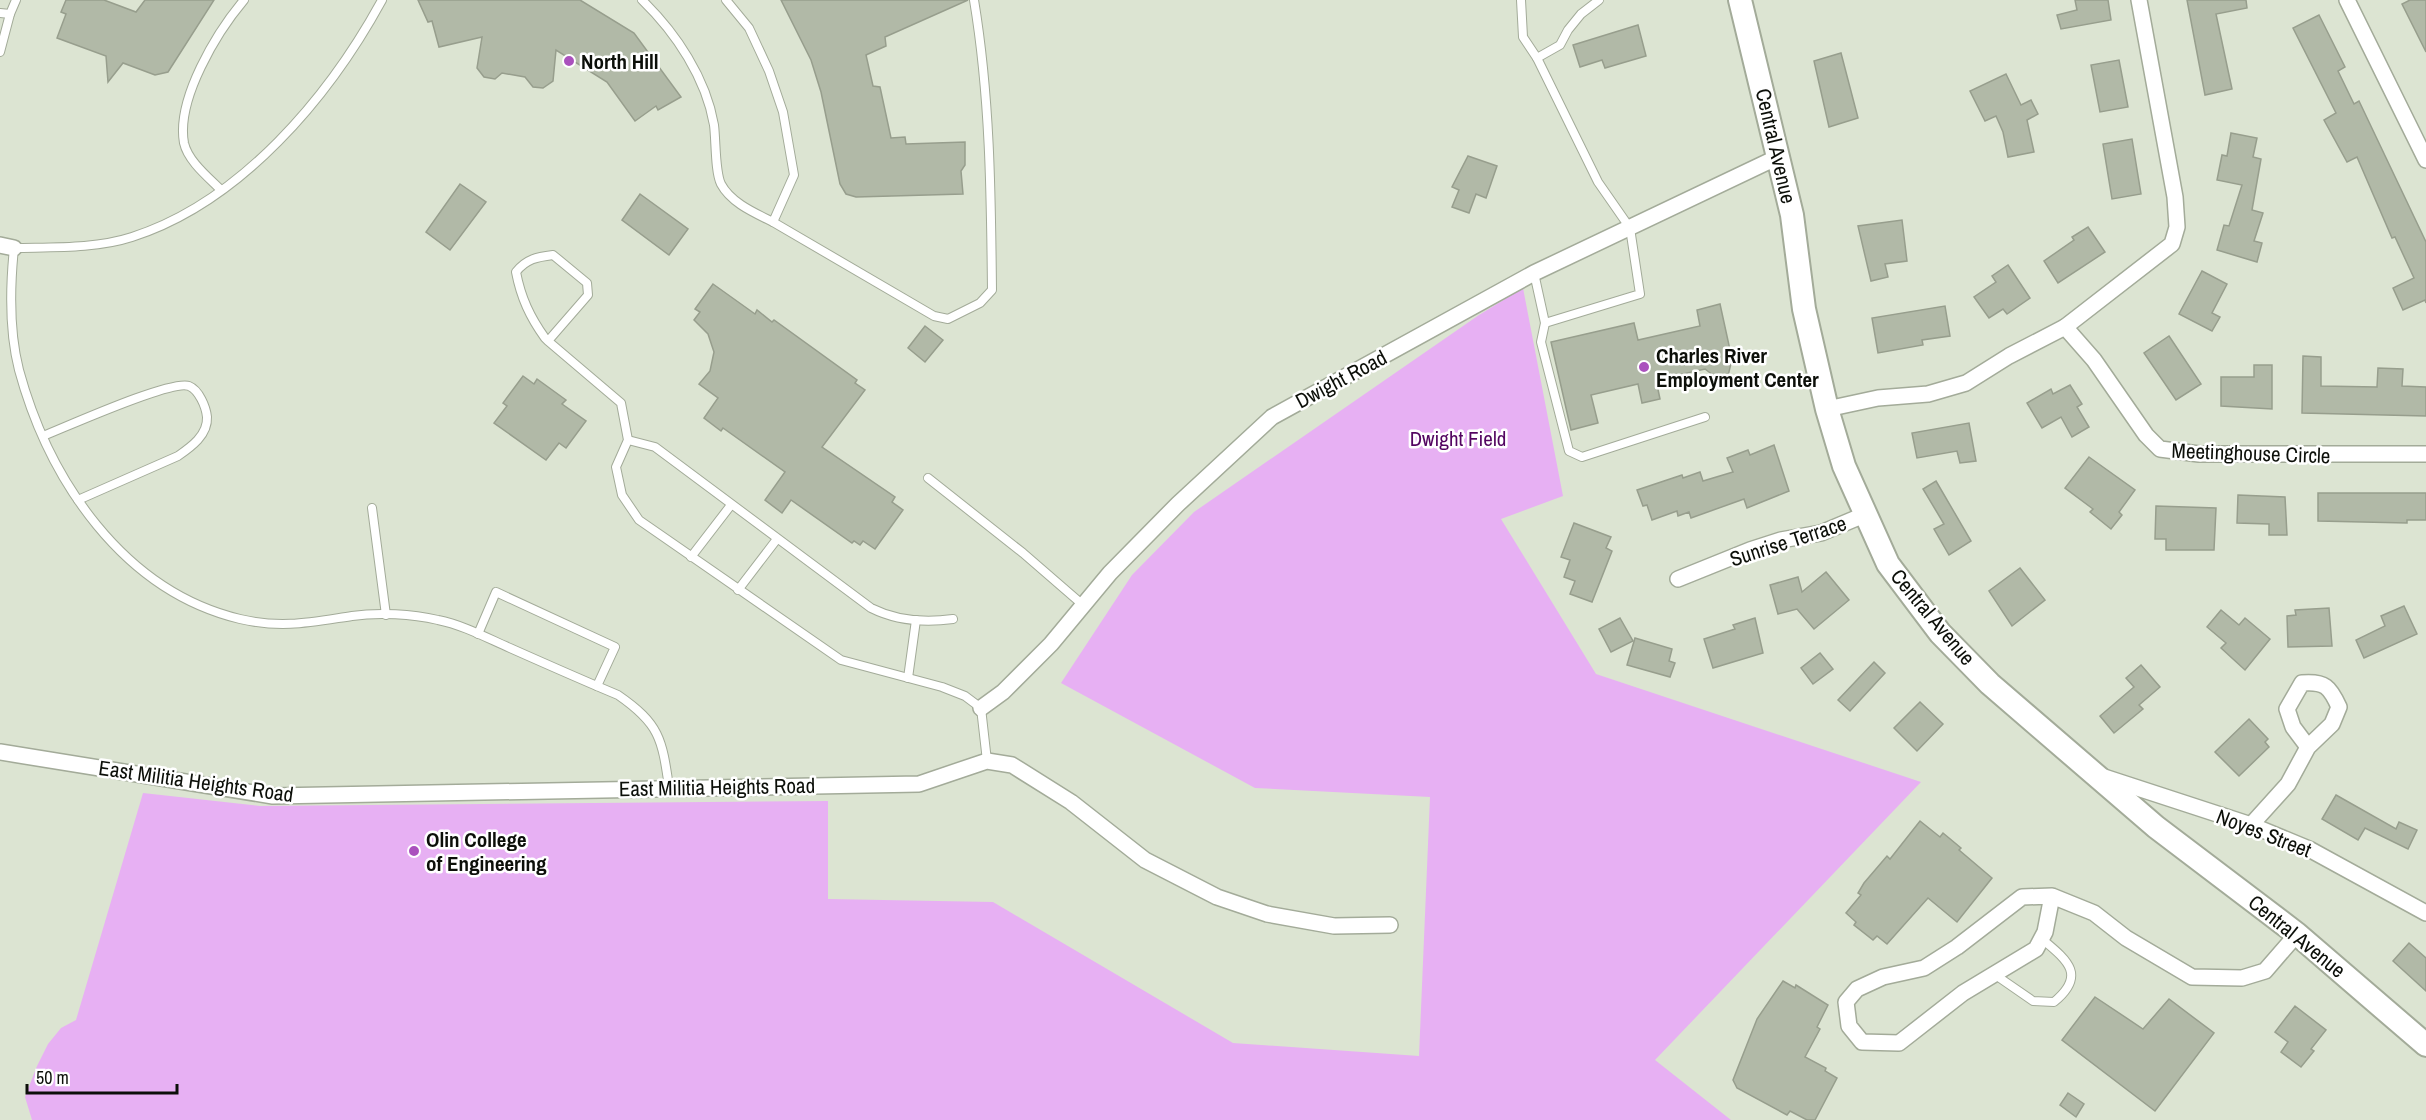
<svg xmlns="http://www.w3.org/2000/svg" width="2426" height="1120" font-family="'Archivo Narrow',sans-serif">
	<style>
		.green { fill: #e7b0f3 }
		.building { fill: #b1b9a7; stroke: #979e8d; stroke-width: 1.5 }
		.lines { fill: none; stroke-linecap: round; stroke-linejoin: round }
		.lane-casing { stroke: #a3ab99; stroke-width: 10 }
		.street-casing { stroke: #a3ab99; stroke-width: 18 }
		.secondary-casing { stroke: #a3ab99; stroke-width: 26 }
		.lane { stroke: #fff; stroke-width: 8 }
		.street { stroke: #fff; stroke-width: 15 }
		.secondary { stroke: #fff; stroke-width: 22 }
		.poi-dot { fill: #aa51bd; stroke: #fff; stroke-width: 2 }
		.labels { text-anchor: middle; dominant-baseline: central; stroke-width: 5; stroke-linejoin: round; paint-order: stroke }
		.poi-label { font-size: 21px; font-weight: bold; fill: #0c0f09; stroke: #fff; text-anchor: start }
		.street-label { font-size: 21px; fill: #0c0f09; stroke: #fff }
		.park-label { font-size: 21px; fill: #530561; stroke: #fff }
	</style>
	<rect width="100%" height="100%" fill="#dce4d2"/>
	<polygon class="green" points="1523,288 1563,496 1501,519 1596,674 1921,782 1655,1060 1731,1120 32,1120 25,1097 37,1066 48,1044 61,1028 76,1020 143,793 260,806 828,801 828,899 993,902 1233,1043 1419,1056 1430,797 1255,788 1061,683 1132,575 1194,512 1479,315"/>
	<g class="building">
		<polygon points="66,0 104,0 136,12 145,0 214,0 168,72 155,75 123,63 108,82 106,56 57,38 66,14 61,12"/>
		<polygon points="418,0 580,0 634,33 681,97 658,110 656,106 635,121 607,82 556,50 553,81 543,88 533,87 525,77 502,73 495,79 484,77 477,68 482,37 439,47 432,21 428,22"/>
		<polygon points="781,0 968,0 885,37 886,46 866,55 873,86 880,87 891,138 905,137 906,144 965,142 965,165 961,171 963,194 856,197 846,194 840,184 821,92 811,60"/>
		<polygon points="2075,0 2108,0 2111,20 2061,29 2057,15 2077,10"/>
		<polygon points="2187,0 2246,0 2247,8 2216,14 2232,89 2205,95"/>
		<polygon points="2410,0 2426,0 2426,52 2402,4"/>
		<polygon points="2319,15 2345,67 2338,71 2354,104 2359,101 2426,242 2426,303 2425,300 2403,310 2393,288 2414,278 2395,237 2392,238 2357,157 2347,162 2324,120 2336,113 2293,28"/>
		<polygon points="1638,25 1646,56 1605,68 1602,60 1580,67 1573,45"/>
		<polygon points="1841,53 1858,118 1829,127 1814,61"/>
		<polygon points="2119,60 2128,107 2100,112 2091,65"/>
		<polygon points="2006,74 2021,105 2031,100 2038,114 2027,120 2034,152 2008,157 2003,132 1996,116 1985,121 1970,91"/>
		<polygon points="2231,133 2257,138 2253,157 2261,159 2252,210 2263,213 2254,241 2262,243 2257,262 2217,250 2224,225 2229,226 2242,185 2217,180 2222,155 2227,156"/>
		<polygon points="2132,139 2141,194 2112,199 2103,144"/>
		<polygon points="1468,156 1497,166 1486,198 1476,194 1469,213 1452,207 1459,190 1452,187"/>
		<polygon points="460,184 486,202 450,250 426,232"/>
		<polygon points="640,194 688,229 669,255 622,220"/>
		<polygon points="1902,220 1907,261 1885,264 1888,277 1871,281 1858,226"/>
		<polygon points="2088,227 2105,252 2058,283 2044,261 2074,240 2072,237"/>
		<polygon points="2008,265 2030,298 2007,314 2003,309 1989,318 1974,297 1996,282 1992,276"/>
		<polygon points="2202,271 2227,284 2212,313 2220,317 2212,331 2179,314"/>
		<polygon points="713,284 755,314 757,310 772,322 774,320 857,380 855,383 865,390 822,447 895,497 892,502 903,510 875,549 863,541 860,545 854,541 852,543 791,500 782,513 765,500 785,472 723,428 721,431 704,418 718,398 699,384 710,371 714,352 708,334 694,320 700,312 695,309"/>
		<polygon points="1720,304 1732,359 1728,376 1718,379 1705,369 1656,380 1660,399 1642,403 1638,384 1591,395 1598,423 1571,430 1551,342 1634,323 1638,340 1700,326 1697,310"/>
		<polygon points="1945,306 1950,336 1922,340 1923,345 1878,353 1872,318"/>
		<polygon points="925,326 943,340 925,362 908,348"/>
		<polygon points="2169,336 2201,384 2176,400 2144,353"/>
		<polygon points="2303,356 2321,357 2321,386 2377,387 2378,368 2403,369 2402,386 2426,387 2426,416 2302,413"/>
		<polygon points="2254,365 2272,365 2272,409 2221,406 2221,377 2254,377"/>
		<polygon points="523,376 534,384 537,379 566,400 562,404 586,421 566,448 559,443 546,460 494,423 507,406 503,403"/>
		<polygon points="2070,385 2082,404 2077,407 2089,427 2072,437 2061,417 2042,428 2027,403 2051,389 2053,394"/>
		<polygon points="1969,423 1976,461 1960,463 1957,451 1917,458 1912,433"/>
		<polygon points="1774,445 1789,491 1747,508 1744,499 1691,518 1689,512 1678,516 1677,511 1652,520 1647,505 1643,506 1637,490 1682,475 1683,478 1700,472 1703,481 1733,472 1727,458 1748,450 1750,455"/>
		<polygon points="2089,457 2135,490 2119,512 2122,515 2111,529 2090,512 2093,509 2065,488"/>
		<polygon points="1936,481 1971,541 1949,555 1934,529 1944,524 1923,489"/>
		<polygon points="2318,493 2426,493 2426,520 2407,520 2407,523 2318,521"/>
		<polygon points="2238,495 2285,497 2287,535 2269,535 2269,524 2237,523"/>
		<polygon points="2156,506 2216,508 2214,550 2166,550 2166,539 2155,539"/>
		<polygon points="1574,523 1611,537 1606,548 1612,551 1592,602 1570,594 1575,581 1564,577 1570,560 1561,557"/>
		<polygon points="2020,568 2045,600 2012,626 1989,591"/>
		<polygon points="1826,572 1849,600 1814,629 1797,609 1778,614 1770,585 1798,577 1802,592"/>
		<polygon points="2404,606 2417,634 2364,658 2356,640 2385,626 2381,616"/>
		<polygon points="2329,608 2332,646 2288,647 2287,616 2296,615 2295,610"/>
		<polygon points="2221,610 2239,625 2245,618 2270,639 2245,670 2221,648 2226,643 2207,627"/>
		<polygon points="1620,618 1633,641 1611,652 1599,629"/>
		<polygon points="1755,618 1763,653 1713,668 1704,639 1735,629 1733,625"/>
		<polygon points="1635,638 1672,649 1669,661 1675,663 1670,677 1627,665"/>
		<polygon points="1820,653 1833,669 1813,684 1801,668"/>
		<polygon points="1874,662 1885,673 1850,711 1838,700"/>
		<polygon points="2141,665 2160,687 2139,705 2143,709 2114,733 2100,716 2134,687 2126,678"/>
		<polygon points="1920,702 1943,724 1917,751 1894,728"/>
		<polygon points="2249,719 2268,739 2265,742 2269,747 2239,776 2215,752"/>
		<polygon points="2336,795 2396,829 2399,822 2417,830 2408,849 2365,828 2358,840 2322,819"/>
		<polygon points="1920,821 1940,837 1943,833 1961,848 1959,850 1992,878 1957,922 1928,898 1887,944 1877,936 1873,940 1854,925 1856,922 1846,913 1861,895 1858,893 1864,883 1887,856 1890,859"/>
		<polygon points="2409,943 2426,958 2426,991 2393,961"/>
		<polygon points="1783,981 1795,988 1796,985 1828,1005 1817,1027 1820,1029 1805,1057 1826,1068 1825,1071 1837,1078 1815,1120 1807,1120 1790,1111 1787,1115 1737,1088 1733,1080 1757,1019"/>
		<polygon points="2095,997 2143,1029 2169,999 2214,1033 2155,1111 2062,1040"/>
		<polygon points="2295,1006 2326,1030 2311,1049 2314,1051 2301,1067 2281,1052 2288,1042 2275,1032"/>
		<polygon points="2068,1093 2084,1104 2076,1117 2060,1105"/>
	</g>
	<g class="lines">
		<defs>
			<g id="lane">
				<path d="M382,0c-53,97 -141,202 -250,237 -37,12 -79,10 -118,11 -4,39 -5,83 5,122 30,110 104,221 221,249 42,10 72,3 112,-3 27,-4 60,-2 86,4 25,5 49,18 72,28 36,16 72,32 108,47 42,29 44,44 51,92"/>
				<path d="M642,0c34,33 64,78 72,125 2,16 1,47 7,59 10,19 34,29 52,38"/>
				<path d="M726,0l23,28 20,43 14,41 11,63 -21,47 161,94 14,3 32,-16 12,-13c-1,-98 -2,-194 -18,-290"/>
				<polyline points="1521,0 1523,37 1537,58"/>
				<polyline points="0,13 10,14 16,0"/>
				<polyline points="0,52 10,14"/>
				<path d="M221,190c-13,-13 -33,-29 -37,-47 -8,-44 33,-111 60,-143"/>
				<polyline points="1534,273 1545,323 1640,294 1630,228 1598,182 1537,58 1560,45 1568,30 1581,14 1599,0"/>
				<polyline points="1545,323 1541,342 1569,451 1582,457 1705,417"/>
				<path d="M548,341l40,-46 -1,-12 -34,-28c-16,2 -27,4 -37,17 5,26 14,45 29,66l3,3 73,62 7,37 -12,27 6,28 17,25 202,140 101,27 23,9 16,12 6,53"/>
				<path d="M43,436c23,-9 129,-57 146,-50 10,4 17,21 18,31 1,18 -16,30 -29,39l-100,44"/>
				<path d="M628,440l27,7 216,161c26,13 53,15 82,11"/>
				<polyline points="928,478 1023,553 1083,605"/>
				<polyline points="372,508 386,615"/>
				<polyline points="691,557 731,505"/>
				<polyline points="738,590 777,539"/>
				<polyline points="478,634 496,592 615,647 597,686"/>
				<polyline points="908,678 916,620"/>
				<path d="M1994,974l39,27 21,1c33,-27 13,-42 -12,-63"/>
			</g>
			<g id="street">
				<polyline points="2347,0 2426,160"/>
				<polyline points="0,245 14,248"/>
				<polyline points="2065,327 2172,244 2177,227 2175,197 2139,0"/>
				<polyline points="1827,409 1878,398 1928,394 1966,383 2009,356 2065,327 2094,360 2146,435 2160,449 2199,454 2426,454"/>
				<polyline points="1678,579 1750,550 1781,540 1821,533 1864,515"/>
				<polyline points="981,708 1003,692 1051,644 1110,573 1178,504 1272,417 1534,273 1778,157"/>
				<polyline points="0,752 273,796 919,784 987,761 1012,765 1071,802 1145,860 1217,897 1267,914 1334,926 1390,925"/>
				<polyline points="2104,777 2251,825 2309,849 2426,913"/>
				<path d="M2251,825l37,-41 20,-37 -15,-20 -6,-18 15,-26c23,-2 28,4 37,24l-7,17 -24,23"/>
				<polyline points="2052,896 2022,897 1957,947 1924,968 1883,977 1857,989 1846,1002 1849,1026 1862,1042 1899,1043 1963,993 2036,949 2045,932 2052,896 2094,913 2126,938 2192,977 2242,978 2265,971 2297,934"/>
			</g>
			<polyline id="secondary" points="1740,0 1792,215 1804,309 1827,409 1844,466 1888,564 1940,633 1990,684 2156,827 2297,934 2426,1045"/>
		</defs>
		<use href="#lane" class="lane-casing"/>
		<use href="#street" class="street-casing"/>
		<use href="#secondary" class="secondary-casing"/>
		<use href="#lane" class="lane"/>
		<use href="#street" class="street"/>
		<use href="#secondary" class="secondary"/>
	</g>
	<g class="poi-dot">
		<circle cx="569" cy="61" r="6"/>
		<circle cx="1644" cy="367" r="6"/>
		<circle cx="414" cy="851" r="6"/>
	</g>
	<g class="labels">
		<g class="poi-label">
			<text x="581" y="61">North Hill</text>
			<text x="1656" y="355">Charles River<tspan x="1656" dy="24">Employment Center</tspan></text>
			<text x="426" y="839">Olin College<tspan x="426" dy="24">of Engineering</tspan></text>
		</g>
		<g class="street-label">
			<text transform="translate(1776 146) rotate(77)">Central Avenue</text>
			<text transform="translate(1341 379) rotate(-28)">Dwight Road</text>
			<text transform="translate(2251 453) rotate(2)">Meetinghouse Circle</text>
			<text transform="translate(1788 541) rotate(-18)">Sunrise Terrace</text>
			<text transform="translate(1933 617) rotate(50)">Central Avenue</text>
			<text transform="translate(196 781) rotate(8)">East Militia Heights Road</text>
			<text transform="translate(717 787) rotate(-1)">East Militia Heights Road</text>
			<text transform="translate(2264 833) rotate(21)">Noyes Street</text>
			<text transform="translate(2297 936) rotate(39)">Central Avenue</text>
		</g>
		<g class="park-label">
			<text x="1458" y="438">Dwight Field</text>
		</g>
	</g>
	<path d="M27 1084v9h150v-9" fill="none" stroke="#0c0f09" stroke-width="3"/>
	<text x="36" y="1084" font-size="18" fill="#0c0f09" stroke="#ffffff" stroke-width="4.5" paint-order="stroke">50 m</text>
</svg>
